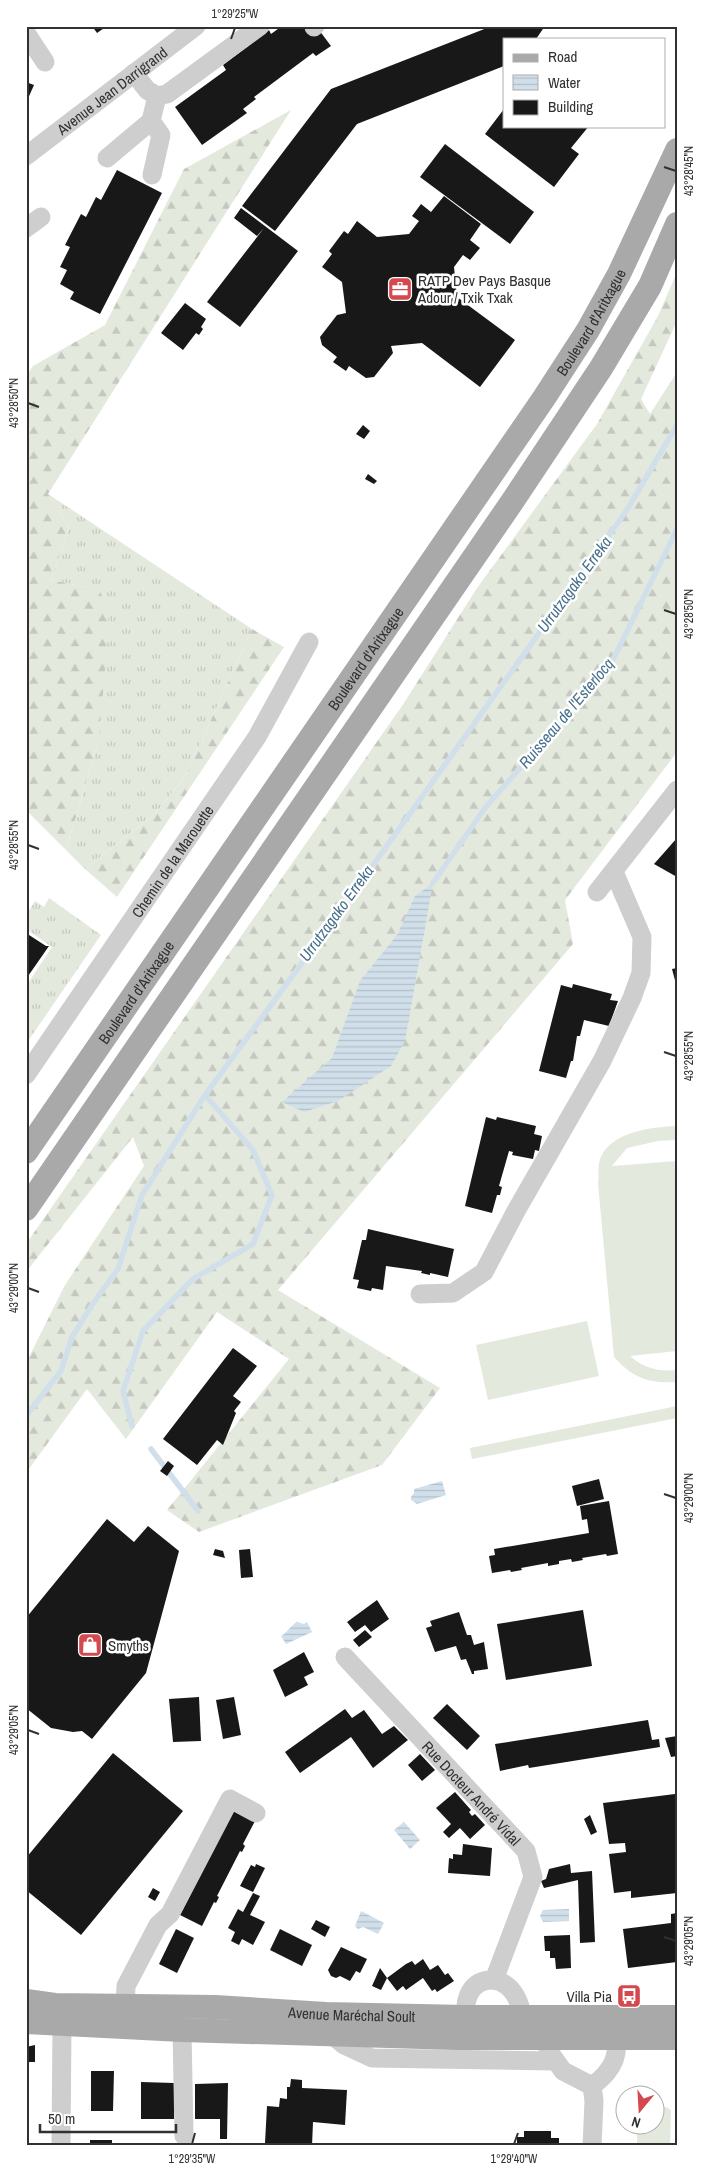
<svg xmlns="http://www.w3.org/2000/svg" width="703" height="2172" font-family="'Archivo Narrow',sans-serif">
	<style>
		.grass { fill: url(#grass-tufts) }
		.forest { fill: url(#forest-firs) }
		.garden { fill: #e4e9de }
		.water { fill: url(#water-rules) }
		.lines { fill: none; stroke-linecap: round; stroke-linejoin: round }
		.stream { stroke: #d0dfea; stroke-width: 5.5 }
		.building { fill: #181818 }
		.minor { stroke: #cecece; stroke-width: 19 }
		.major { stroke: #a9a9a9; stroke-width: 24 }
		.ticks { fill: none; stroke: #313131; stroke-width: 2 }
		.labels { text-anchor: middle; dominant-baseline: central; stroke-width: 5; stroke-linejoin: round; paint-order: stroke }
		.street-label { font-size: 15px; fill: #313131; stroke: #fff }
		.poi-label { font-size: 15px; fill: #313131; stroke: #fff; text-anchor: start }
		.water-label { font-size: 16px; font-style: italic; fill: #47708c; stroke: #fff }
		.neatline { fill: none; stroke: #313131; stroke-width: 2 }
		.ticks-label { font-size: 12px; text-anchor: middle; fill: #313131 }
	</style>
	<defs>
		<pattern id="grass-tufts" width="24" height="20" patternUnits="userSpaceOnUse" patternTransform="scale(1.25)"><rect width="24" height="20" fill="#e4e9de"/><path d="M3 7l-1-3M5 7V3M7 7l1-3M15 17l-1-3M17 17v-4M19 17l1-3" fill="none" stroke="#c4c8bf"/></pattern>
		<pattern id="forest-firs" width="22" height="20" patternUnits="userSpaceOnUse" patternTransform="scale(1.25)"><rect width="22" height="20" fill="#e4e9de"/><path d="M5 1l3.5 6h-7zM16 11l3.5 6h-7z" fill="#c4c8bf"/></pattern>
		<pattern id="water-rules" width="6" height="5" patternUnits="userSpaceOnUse" patternTransform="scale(1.25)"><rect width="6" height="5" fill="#d0dfea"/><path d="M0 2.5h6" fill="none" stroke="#b3c0c9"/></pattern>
	</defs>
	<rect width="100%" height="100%" fill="#fff"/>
	<g class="grass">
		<polygon points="48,494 252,629 187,773 156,813 85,869 66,850 99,739 99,590 51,580 69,527"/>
		<polygon points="49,898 101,935 26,1044 26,986 52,947 26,929 26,915 35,901 44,907"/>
	</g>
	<g class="forest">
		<polygon points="291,110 48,494 69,527 51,580 100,590 109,622 99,739 66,850 26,810 26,376 33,366 105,325 184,169"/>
		<polygon points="677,272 677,321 641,399 650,414 677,372 677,752 565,900 573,944 278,1290 440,1388 382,1465 199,1532 167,1510 289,1359 217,1312 126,1439 87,1389 26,1473 26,1363 65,1285 144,1166 133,1137 26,1272 26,1244 404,703 477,588 597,424 658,316"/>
		<polygon points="252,629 284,647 117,897 85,869 156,813 187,773"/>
	</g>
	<g class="garden">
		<path d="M677,1126v14l-19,1 -31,7 -15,18 65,-5v190l-47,5c13,12 29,16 47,14v12c-28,2 -44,-4 -63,-25l-16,-174c1,-6 0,-14 1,-20 7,-31 52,-36 78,-37z"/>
		<polygon points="587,1321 599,1376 488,1400 476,1345"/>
		<polygon points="677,1406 677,1418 472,1459 470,1448"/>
		<polygon points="656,2107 666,2107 671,2110 670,2146 637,2146 637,2125 656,2124"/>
	</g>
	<g class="water">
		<polygon points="433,883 405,1041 391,1066 338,1101 304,1112 282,1102 332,1058 360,981 397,935 415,896"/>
		<polygon points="442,1481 446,1495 417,1504 411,1500 411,1497 414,1493 414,1489"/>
		<path d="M297,1622l7,2 3,-2 5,10 -26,12 -5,-8c7,-4 9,-10 16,-14z"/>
		<polygon points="404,1822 420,1840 410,1849 394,1830"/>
		<polygon points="569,1909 569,1921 543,1922 540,1916 543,1910"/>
		<polygon points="361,1911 384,1923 378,1934 363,1927 358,1929 355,1926"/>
	</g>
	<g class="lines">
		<g class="stream">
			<polyline points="433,883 485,808 603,673 615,656 677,529"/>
			<polyline points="26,1416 61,1371 72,1337 92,1305 118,1269 142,1195 205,1095 346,903 627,510 677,425"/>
			<polyline points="132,1426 123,1391 143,1331 193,1279 253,1244 272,1195 253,1150 205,1095"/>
			<polyline points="151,1449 198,1511"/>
		</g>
	</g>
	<g class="building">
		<polygon points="92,26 107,26 97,33"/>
		<polygon points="282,26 307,26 319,30 331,46 316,56 313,53 254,97 256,99 243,109 247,113 202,145 175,107 226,70 223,65 269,30 271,34"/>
		<polygon points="492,26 545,26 536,39 504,39 504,66 357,124 275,231 242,206 331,89"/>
		<polygon points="26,82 34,85 26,103"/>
		<polygon points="504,109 504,126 589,126 571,148 579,154 554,187 485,134"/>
		<polygon points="445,144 534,212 510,244 420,177"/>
		<polygon points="117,170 162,193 100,314 70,299 74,292 60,284 67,270 60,267 70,247 65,245 81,214 86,217 96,197 101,200"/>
		<polygon points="444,196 481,224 470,240 480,248 470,260 463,255 454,267 457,297 515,340 480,387 422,343 391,346 393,353 374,377 366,378 349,366 346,371 333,362 337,357 322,345 320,337 337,315 346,313 342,282 322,267 332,254 329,251 344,231 348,234 357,221 377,237 409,234 419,221 412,216 421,204 431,212"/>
		<polygon points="241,208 298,251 240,327 207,302 264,228 257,236 234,218"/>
		<polygon points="185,303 206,319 201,327 203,329 199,335 196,333 183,350 161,333"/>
		<polygon points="363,425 370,431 364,439 356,434"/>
		<polygon points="368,474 377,481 374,484 365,479"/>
		<polygon points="677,838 677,877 654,864"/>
		<polygon points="26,933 46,946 49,946 26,979"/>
		<polygon points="677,968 677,984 676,984 672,969"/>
		<polygon points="573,984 612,994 610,1000 618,1001 609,1026 584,1020 580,1036 577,1036 573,1061 571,1061 566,1078 539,1071 561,985 572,988"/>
		<polygon points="486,1117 496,1120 497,1117 536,1126 534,1134 542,1136 539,1151 535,1150 533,1159 512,1155 513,1152 509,1151 499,1186 502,1187 500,1195 497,1195 492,1213 465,1206"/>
		<polygon points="368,1229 454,1249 448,1277 430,1273 430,1275 421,1273 422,1271 386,1266 383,1290 372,1288 371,1291 357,1288 359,1280 353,1279 362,1240 366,1240"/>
		<polygon points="233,1348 257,1366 233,1396 241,1402 234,1411 236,1413 223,1445 217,1440 197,1465 163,1439"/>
		<polygon points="168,1461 174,1466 167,1476 160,1471"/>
		<polygon points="599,1479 604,1499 577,1506 572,1486"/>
		<polygon points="609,1501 618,1554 607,1556 606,1554 582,1558 583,1560 572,1562 571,1559 559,1561 559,1564 548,1566 548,1563 521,1568 522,1570 511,1572 510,1570 492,1573 489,1556 495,1555 494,1549 589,1533 587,1519 582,1520 580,1506"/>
		<polygon points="107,1519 134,1542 148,1526 179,1551 146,1673 92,1739 82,1731 73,1732 51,1728 26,1708 26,1618"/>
		<polygon points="215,1549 223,1551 225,1558 213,1555"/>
		<polygon points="250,1549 253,1577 241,1578 239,1550"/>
		<polygon points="377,1600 389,1619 371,1632 365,1625 355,1632 347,1622"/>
		<polygon points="583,1610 592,1666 506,1680 497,1624"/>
		<polygon points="459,1612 467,1635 471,1635 474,1645 484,1642 488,1669 474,1671 474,1674 472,1674 466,1659 461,1660 456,1646 435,1652 426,1628 432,1626 430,1621"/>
		<polygon points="365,1630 372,1637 359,1647 353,1640"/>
		<polygon points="304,1652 314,1672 304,1677 308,1685 285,1697 273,1670"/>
		<polygon points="199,1697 201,1741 173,1742 169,1699"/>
		<polygon points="234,1697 241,1735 223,1739 216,1700"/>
		<polygon points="447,1704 480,1736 467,1750 433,1718"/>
		<polygon points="345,1709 352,1718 364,1710 382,1734 394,1726 408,1740 373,1768 351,1737 300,1773 285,1752"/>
		<polygon points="648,1720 652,1740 659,1739 660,1747 529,1768 528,1765 500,1771 495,1744"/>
		<polygon points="677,1736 677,1756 671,1757 665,1738"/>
		<polygon points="113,1753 183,1811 81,1935 26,1890 26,1858"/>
		<polygon points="420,1754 435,1770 422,1781 408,1765"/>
		<polygon points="455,1792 471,1810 469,1812 472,1816 475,1814 485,1825 470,1839 460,1828 449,1838 443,1832 451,1824 436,1808"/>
		<polygon points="675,1794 677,1811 677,1893 631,1898 631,1891 614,1893 609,1854 626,1852 625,1843 609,1844 603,1803"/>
		<polygon points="234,1810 255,1821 243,1844 245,1846 242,1852 240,1851 217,1896 219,1897 216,1903 214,1902 202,1926 180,1915"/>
		<polygon points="590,1815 597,1832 591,1835 584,1819"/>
		<polygon points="463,1844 492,1848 490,1876 448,1873 449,1858 453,1859 453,1854 462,1855"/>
		<polygon points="256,1864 265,1868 253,1892 240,1886 251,1865 255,1867"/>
		<polygon points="570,1864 571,1873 592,1871 595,1942 580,1943 578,1880 544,1888 541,1881 546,1879 549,1869"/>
		<polygon points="153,1888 160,1892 155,1901 148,1897"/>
		<polygon points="253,1893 260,1896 250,1915 265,1922 253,1945 242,1939 239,1945 231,1941 235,1932 228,1928 238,1909 243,1912"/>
		<polygon points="677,1913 677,1962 628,1968 623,1929 671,1923 671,1914"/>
		<polygon points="316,1920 330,1927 325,1937 311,1929"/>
		<polygon points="176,1929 194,1938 177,1973 159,1964"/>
		<polygon points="280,1929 312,1945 302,1966 270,1950"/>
		<polygon points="570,1935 571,1968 556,1969 555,1958 550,1958 550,1951 545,1951 544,1936"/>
		<polygon points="341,1947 367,1959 360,1973 356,1971 350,1981 340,1976 336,1978 331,1976 328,1970"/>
		<polygon points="423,1959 430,1970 438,1965 445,1975 448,1973 454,1981 437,1992 435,1989 432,1991 423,1978 406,1990 403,1986 397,1991 387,1978 406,1964 412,1961 415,1965"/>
		<polygon points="380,1968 387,1978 381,1990 372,1986"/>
		<polygon points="35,2045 35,2062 26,2062 26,2047"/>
		<polygon points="91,2071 114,2071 113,2111 91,2111"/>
		<polygon points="291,2079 302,2080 302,2088 347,2090 345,2125 313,2122 312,2146 265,2143 267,2106 279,2107 280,2098 287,2099 287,2087 290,2087"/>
		<polygon points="141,2082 174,2083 174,2119 141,2119"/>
		<polygon points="228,2083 227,2139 220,2139 220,2119 195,2119 195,2084"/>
		<polygon points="524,2131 551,2131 551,2138 559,2138 559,2146 517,2146 517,2137 524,2137"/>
		<rect x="90" y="2140" width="22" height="6"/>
	</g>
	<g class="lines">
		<g class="minor">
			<polyline points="314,27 315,26"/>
			<polyline points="26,33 45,62"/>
			<polyline points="134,73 147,90 157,96 167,94 260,26"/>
			<path id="s1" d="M26,156l170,-130"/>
			<polyline points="107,158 151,121"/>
			<polyline points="152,175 161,135 151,121 157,96"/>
			<polyline points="26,228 41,217"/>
			<polyline points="597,892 677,790"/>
			<path id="s2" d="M26,1075l231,-338 52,-95"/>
			<polyline points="420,1294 453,1293 484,1272 516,1211 602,1061 632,998 641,973 642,937 614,872"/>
			<path id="s3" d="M345,1657l181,194 7,26 -39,103"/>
			<polyline points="125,2007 126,1986 158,1925 170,1914 230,1799 256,1813"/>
			<path d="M470,2029c-21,-55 45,-70 52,-12"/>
			<polyline points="182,2030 184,2136"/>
			<polyline points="331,2034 344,2045 372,2058 554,2061"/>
			<polyline points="548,2050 563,2071 592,2086"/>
			<path d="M592,2086c22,-16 30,-33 21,-61"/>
			<polyline points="592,2086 594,2101 592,2146"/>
			<polyline points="61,2146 62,2025"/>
		</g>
		<g class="major">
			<path id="s4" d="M26,1152l518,-754 44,-68 31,-56 58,-124"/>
			<polyline points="26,1209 514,499 601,368 650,286 677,224"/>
			<path id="s5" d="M26,2001l29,4 160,2 111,7 139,3h212"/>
			<polyline points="26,2022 182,2030 456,2038 677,2038"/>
		</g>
	</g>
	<path class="ticks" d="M231,39l4,-11M664,167l12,4M28,403l11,4M664,610l12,4M28,845l11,4M664,1052l12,4M28,1288l11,4M664,1494l12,4M28,1730l11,4M664,1937l12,4M192,2144l3,-11M514,2144l4,-11"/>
	<defs>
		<symbol id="office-square" viewBox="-11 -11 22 22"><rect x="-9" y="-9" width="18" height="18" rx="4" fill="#d44850" stroke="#fff"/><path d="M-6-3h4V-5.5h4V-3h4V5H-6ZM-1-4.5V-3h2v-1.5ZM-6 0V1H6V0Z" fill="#fff"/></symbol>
		<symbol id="shop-square" viewBox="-11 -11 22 22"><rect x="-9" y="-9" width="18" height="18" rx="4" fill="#d44850" stroke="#fff"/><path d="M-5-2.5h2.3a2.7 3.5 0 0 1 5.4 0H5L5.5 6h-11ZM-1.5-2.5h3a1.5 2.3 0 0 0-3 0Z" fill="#fff"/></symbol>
		<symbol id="bus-square" viewBox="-11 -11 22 22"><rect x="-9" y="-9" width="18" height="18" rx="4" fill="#d44850" stroke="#fff"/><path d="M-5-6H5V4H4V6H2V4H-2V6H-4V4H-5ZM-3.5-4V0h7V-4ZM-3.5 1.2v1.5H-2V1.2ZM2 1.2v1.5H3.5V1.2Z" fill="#fff"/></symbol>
	</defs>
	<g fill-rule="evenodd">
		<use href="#office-square" x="386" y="275" width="28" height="28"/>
		<use href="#shop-square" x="76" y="1631" width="28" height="28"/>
		<use href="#bus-square" x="615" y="1982" width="28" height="28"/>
	</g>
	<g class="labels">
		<g class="street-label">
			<text stroke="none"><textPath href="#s1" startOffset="108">Avenue Jean Darrigrand</textPath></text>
			<text stroke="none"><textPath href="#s4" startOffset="1004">Boulevard d'Aritxague</textPath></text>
			<text stroke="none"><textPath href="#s4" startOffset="599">Boulevard d'Aritxague</textPath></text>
			<text stroke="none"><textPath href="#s2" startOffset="259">Chemin de la Marouette</textPath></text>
			<text stroke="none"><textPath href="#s4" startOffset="194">Boulevard d'Aritxague</textPath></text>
			<text stroke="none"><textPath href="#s3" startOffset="186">Rue Docteur André Vidal</textPath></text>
			<text stroke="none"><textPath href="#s5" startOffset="326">Avenue Maréchal Soult</textPath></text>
		</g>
		<g class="poi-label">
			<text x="418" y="280">RATP Dev Pays Basque<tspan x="418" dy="17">Adour / Txik Txak</tspan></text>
			<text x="108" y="1645">Smyths</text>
			<text x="612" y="1996" text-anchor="end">Villa Pia</text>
		</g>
		<g class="water-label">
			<text transform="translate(574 584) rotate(-54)">Urrutzagako Erreka</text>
			<text transform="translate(566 713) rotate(-50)">Ruisseau de l'Esterlocq</text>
			<text transform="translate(336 913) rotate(-54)">Urrutzagako Erreka</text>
		</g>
	</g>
	<rect width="703" height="2172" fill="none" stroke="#ffffff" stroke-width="55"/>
	<rect x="503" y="38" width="162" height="90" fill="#ffffff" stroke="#adadad"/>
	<rect x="513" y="54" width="25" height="8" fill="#a9a9a9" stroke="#adadad"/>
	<text x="548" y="62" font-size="15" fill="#313131">Road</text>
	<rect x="513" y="75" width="25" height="15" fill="url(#water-rules)" stroke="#adadad"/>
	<text x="548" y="88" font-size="15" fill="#313131">Water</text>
	<rect x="513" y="100" width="25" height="15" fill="#181818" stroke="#adadad"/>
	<text x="548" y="112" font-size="15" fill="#313131">Building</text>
	<g transform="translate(640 2110) rotate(198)"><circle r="24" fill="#ffffff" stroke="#adadad"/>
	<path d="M0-4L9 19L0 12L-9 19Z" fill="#d44850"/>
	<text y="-8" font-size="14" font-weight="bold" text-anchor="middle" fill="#313131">N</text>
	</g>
	<path d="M40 2124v8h136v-8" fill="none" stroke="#313131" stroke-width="2.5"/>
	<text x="48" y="2124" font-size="15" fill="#313131" stroke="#ffffff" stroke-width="4" paint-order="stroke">50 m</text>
	<rect x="28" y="28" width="648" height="2116" class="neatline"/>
	<g class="ticks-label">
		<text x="235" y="18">1°29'25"W</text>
		<text transform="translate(689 171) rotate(-90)" y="4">43°28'45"N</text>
		<text transform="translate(14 403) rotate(-90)" y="4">43°28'50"N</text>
		<text transform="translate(689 614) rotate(-90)" y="4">43°28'50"N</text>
		<text transform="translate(14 845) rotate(-90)" y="4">43°28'55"N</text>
		<text transform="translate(689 1056) rotate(-90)" y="4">43°28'55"N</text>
		<text transform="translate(14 1288) rotate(-90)" y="4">43°29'00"N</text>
		<text transform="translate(689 1498) rotate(-90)" y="4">43°29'00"N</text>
		<text transform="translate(14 1730) rotate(-90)" y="4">43°29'05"N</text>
		<text transform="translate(689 1941) rotate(-90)" y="4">43°29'05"N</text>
		<text x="192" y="2163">1°29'35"W</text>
		<text x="514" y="2163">1°29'40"W</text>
	</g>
</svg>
